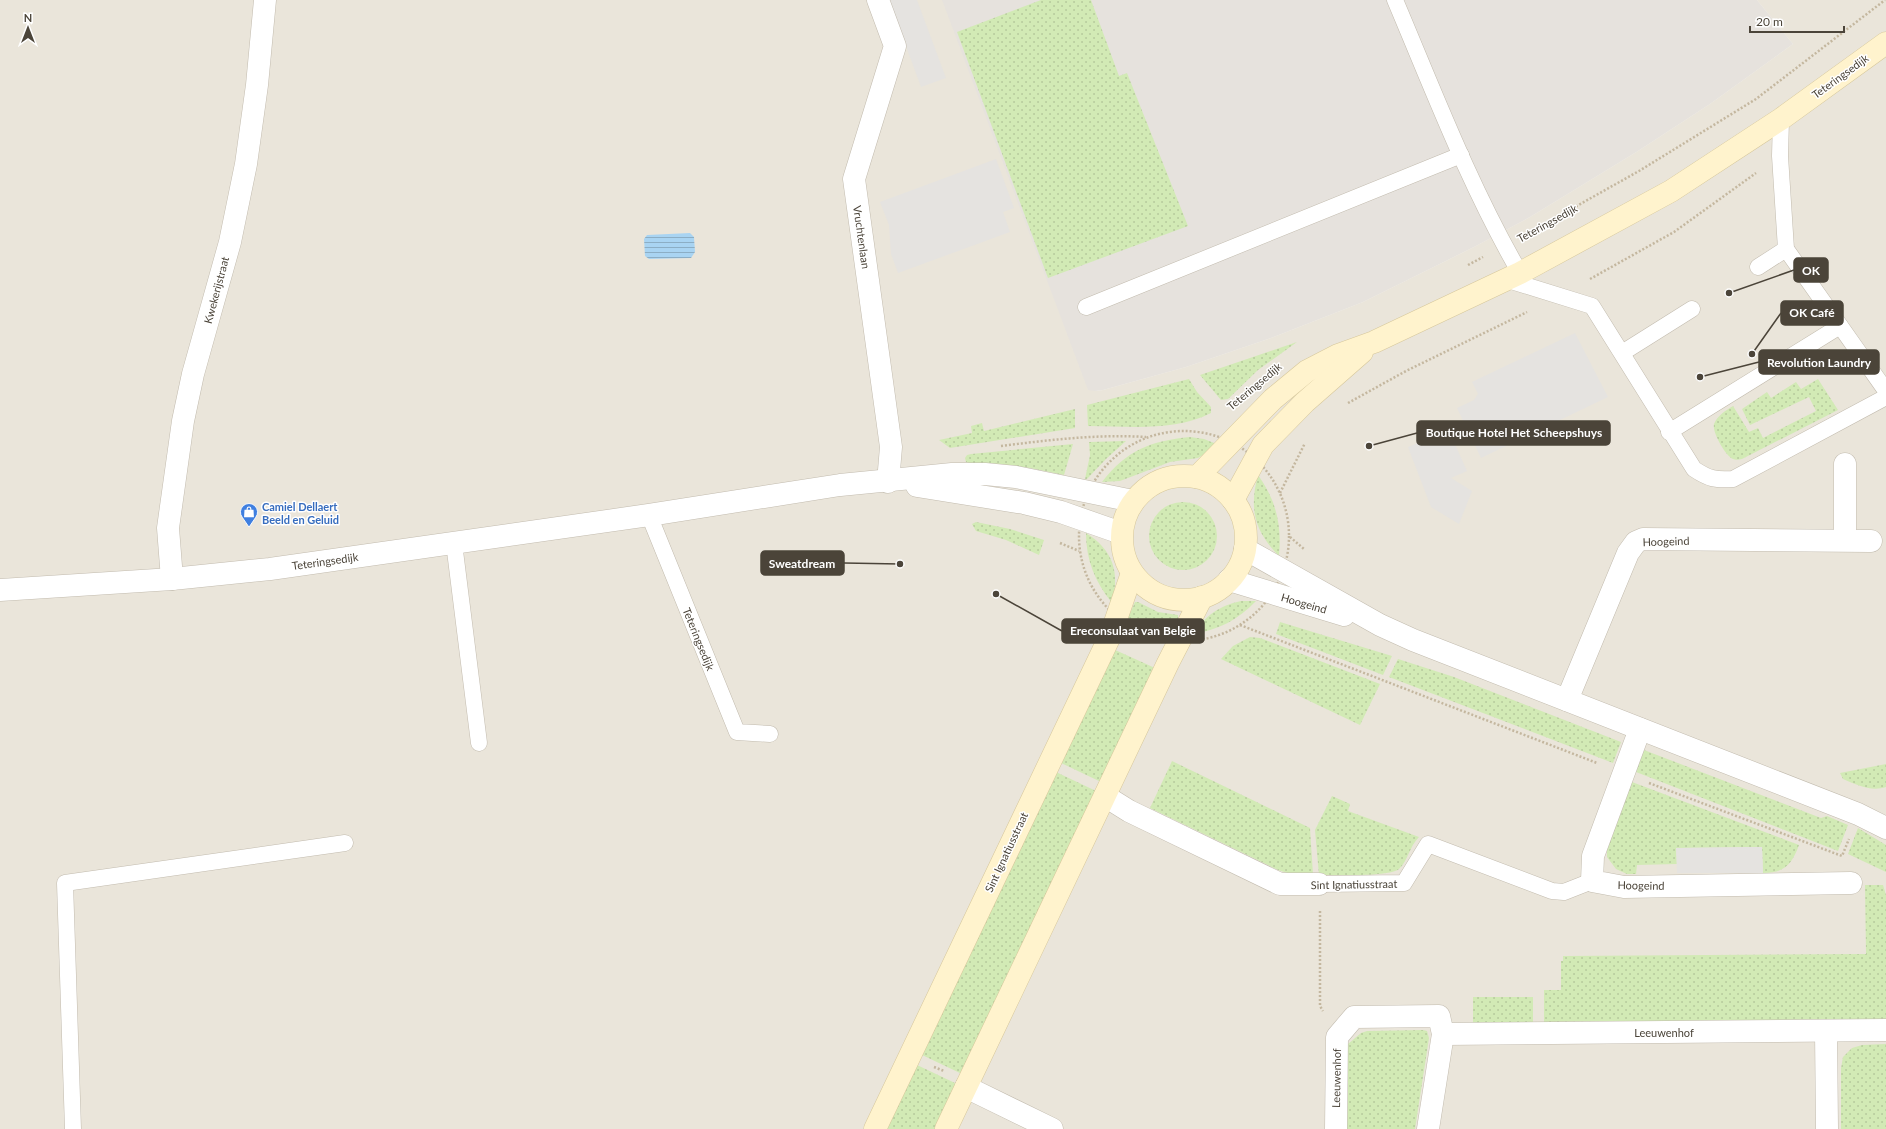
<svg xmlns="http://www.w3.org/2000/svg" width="1886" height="1129" font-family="Lato,sans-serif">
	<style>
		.residential { fill: #eae5da }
		.industrial { fill: #e6e2dd }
		.grass { fill: url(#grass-dots) }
		.parking { fill: #e5e3e0 }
		.water { fill: url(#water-rules) }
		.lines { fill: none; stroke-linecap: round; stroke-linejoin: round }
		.lane-casing { stroke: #c2bbae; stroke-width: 17 }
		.street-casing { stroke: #c2bbae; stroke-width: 23 }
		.secondary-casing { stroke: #d6c79b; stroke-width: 23 }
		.path { stroke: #c4b79f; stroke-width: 2.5; stroke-dasharray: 2 2; stroke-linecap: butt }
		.lane { stroke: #fff; stroke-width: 16 }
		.street { stroke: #fff; stroke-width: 22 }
		.secondary { stroke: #fff3cd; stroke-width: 22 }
		.labels { text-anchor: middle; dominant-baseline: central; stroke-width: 3; stroke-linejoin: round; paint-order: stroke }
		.street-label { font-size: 11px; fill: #4b4439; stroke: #fff }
		.shop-label { font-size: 11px; font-weight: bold; fill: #366cbe; stroke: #fff; text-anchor: start }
		.leader { fill: none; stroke: #4b4439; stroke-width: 1.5 }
		.callout-dot { fill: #4b4439; stroke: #fff; stroke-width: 1.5 }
		.callout { fill: #4b4439; stroke: #4b4439; stroke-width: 1.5 }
		.callout-label { font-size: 12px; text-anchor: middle; font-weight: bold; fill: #fff }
	</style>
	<defs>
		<pattern id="grass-dots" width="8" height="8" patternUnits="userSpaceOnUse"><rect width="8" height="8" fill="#d2eab5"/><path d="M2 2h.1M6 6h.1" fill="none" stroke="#b6ca9c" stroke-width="1.8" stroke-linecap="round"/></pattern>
		<pattern id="water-rules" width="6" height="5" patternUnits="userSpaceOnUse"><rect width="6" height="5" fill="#a9d4f2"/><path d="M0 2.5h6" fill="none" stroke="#8caec5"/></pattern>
	</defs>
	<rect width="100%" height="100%" fill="#f6f3ec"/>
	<polygon class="residential" points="0,0 943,0 1067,332 1095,391 1103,390 1186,367 1271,338 1363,302 1474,247 1530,217 1638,151 1710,104 1793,44 1757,0 1886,0 1886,1129 0,1129"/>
	<polygon class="industrial" points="942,0 1757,0 1793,44 1710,104 1638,151 1530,217 1474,247 1363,302 1271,338 1186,367 1103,390 1095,391 1088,390"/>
	<g class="grass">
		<polygon points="1041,0 1091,0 1119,76 1127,73 1188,226 1048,278 957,32"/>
		<polygon points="1297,342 1258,370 1228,399 1221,400 1200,375"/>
		<path d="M1189,379l8,13 14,15v6c-37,19 -82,13 -123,13l-1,-21z"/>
		<path d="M1818,379l20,31 -96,49c-3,1 -7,1 -9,0 -8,-4 -21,-27 -19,-35 4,-9 11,-13 19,-18l16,26 9,-4 5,10 53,-27 -7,-14 -59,28 -8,-16 25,-17 4,6 25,-16 5,7z"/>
		<polygon points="1075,409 1075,428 950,448 939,440 972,433 971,426 982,423 984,431"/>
		<path d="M1190,437l14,2 15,6 -21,13 -28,4 -50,19 -18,1c25,-32 48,-41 88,-45z"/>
		<polygon points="1126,441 1106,459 1087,479 1085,479 1090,455 1089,442"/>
		<polygon points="1073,444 1064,475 1030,468 969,463 966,462 965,458 967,455 971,454"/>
		<path d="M1258,475c18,25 24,50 21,81 -25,-25 -30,-48 -21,-81z"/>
		<circle cx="1183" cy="536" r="34"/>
		<polygon points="976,522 1010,529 1044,540 1039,555 1006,540 976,531 972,524"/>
		<path d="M1086,533c27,17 34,39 26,70 -17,-21 -26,-43 -26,-70z"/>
		<path d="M1241,601h15c-18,19 -38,29 -63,33 13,-19 26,-28 48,-33z"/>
		<polygon points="1135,602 1138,602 1158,612 1178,615 1178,619 1171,634 1152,629 1128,618"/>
		<polygon points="1280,622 1392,656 1383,675 1276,634"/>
		<polygon points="1250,637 1260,638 1380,684 1360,725 1221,659 1233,646"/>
		<polygon points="1113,649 1155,668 1101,782 1059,762"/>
		<polygon points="1398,659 1454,677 1621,742 1613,763 1389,677"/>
		<polygon points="1644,750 1821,818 1827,816 1848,825 1838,851 1636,772"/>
		<polygon points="1172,761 1310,828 1313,875 1294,875 1278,870 1150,808"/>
		<path d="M1886,764v23c-15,5 -29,-2 -43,-8l-3,-6z"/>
		<polygon points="1056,772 1096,791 962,1074 920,1054"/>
		<path d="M1632,782l167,63c-7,19 -14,28 -36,28l-1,-26 -86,1 1,16 -40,1 -1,9h-9l-11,-5 -9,-12v-14z"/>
		<path d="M1332,796l18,8 -2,7 71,26c-10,10 -11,24 -20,32 -9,8 -65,6 -80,6l-4,-45z"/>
		<polygon points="1858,828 1886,845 1886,872 1848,854"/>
		<polygon points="1865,885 1883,885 1886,895 1886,1020 1544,1022 1544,990 1561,990 1561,961 1563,961 1563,956 1866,954"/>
		<rect x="1473" y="997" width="60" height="26"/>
		<polygon points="1423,1030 1427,1031 1429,1038 1415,1129 1347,1129 1348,1044 1361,1033 1367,1031"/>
		<polygon points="1886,1044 1886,1129 1841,1129 1841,1068 1843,1057 1852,1048 1862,1045"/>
		<polygon points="915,1064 957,1084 935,1129 885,1129"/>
	</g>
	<g class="parking">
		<polygon points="889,0 917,0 946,78 921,87"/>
		<polygon points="996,159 1014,208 1003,212 1010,232 898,273 891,254 889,225 880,202"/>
		<polygon points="1575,333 1608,397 1481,458 1457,408 1474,400 1478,394 1472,382"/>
		<polygon points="1449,431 1467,471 1451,478 1472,491 1459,524 1431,507 1408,447"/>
		<polygon points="1762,847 1763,873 1677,873 1676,848"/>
	</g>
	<polygon class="water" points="690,233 694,237 695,252 691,258 649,259 645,256 644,239 647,235"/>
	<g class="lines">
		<defs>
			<g id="lane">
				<path d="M1395,0c39,92 75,187 125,273"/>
				<polyline points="1781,119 1780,156 1786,249 1886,391"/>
				<polyline points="1758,267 1786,249"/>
				<path d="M1508,280l84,26 102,163c15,10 21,11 39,10l153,-82"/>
				<polyline points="1086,307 1461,155"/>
				<polyline points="1622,353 1692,309"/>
				<polyline points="1669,432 1840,326"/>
				<polyline points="649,515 737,732 770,734"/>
				<polyline points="454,543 479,743"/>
				<polyline points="1319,884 1404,883 1428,844 1552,891 1564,892 1592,881"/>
				<polyline points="73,1129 65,883 345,843"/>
			</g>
			<g id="street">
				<polyline points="878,0 895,46 854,179 891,447 888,482"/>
				<polyline points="917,486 1024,503 1061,512 1121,533"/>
				<polyline points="1845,540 1845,464"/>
				<polyline points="1245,549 1380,625 1413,640 1858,814 1886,828"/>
				<polyline points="172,579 168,528 183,421 193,374 230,242 246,164 257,85 265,0"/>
				<polyline points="1229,580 1344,615"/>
				<polyline points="0,590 172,579 270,569 649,515 840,485 952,474 985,474 1016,477 1133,501"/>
				<polyline points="1567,700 1628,553 1636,542 1643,539 1871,541"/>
				<polyline points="1640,729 1593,856 1592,881 1624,887 1851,883"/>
				<polyline points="1105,796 1129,811 1280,884 1319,884"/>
				<polyline points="1826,1031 1827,1129"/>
				<polyline points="1443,1034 1886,1030"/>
				<polyline points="966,1087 1052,1129"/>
				<polyline points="1336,1129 1337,1037 1354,1017 1439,1016 1443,1034 1428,1129"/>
			</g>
			<g id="secondary">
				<circle cx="1184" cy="538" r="62"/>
				<polyline points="1197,477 1273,399 1307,371 1338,355 1374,342 1520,273 1671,191 1781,119 1886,43"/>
				<polyline points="1233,500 1263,445 1305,402 1362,352"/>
				<polyline points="875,1129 1111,634 1132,573"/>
				<polyline points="946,1129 1168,663 1202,597"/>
			</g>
		</defs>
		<use href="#lane" class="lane-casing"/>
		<use href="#street" class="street-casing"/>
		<use href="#secondary" class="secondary-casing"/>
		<g class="path">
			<polyline points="1527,234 1639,171 1756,99 1885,0"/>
			<polyline points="1468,265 1483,257"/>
			<polyline points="1590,279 1674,232 1756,173"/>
			<polyline points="1348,403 1406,371 1527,312"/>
			<circle cx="1184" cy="536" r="105"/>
			<path d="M1001,446c48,-6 96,-12 145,-9"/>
			<polyline points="1280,493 1305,443"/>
			<polyline points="1290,537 1304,549"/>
			<polyline points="1060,543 1079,551"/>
			<polyline points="1240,625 1597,763"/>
			<polyline points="1649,783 1842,856 1849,839"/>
			<polyline points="1320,911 1320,1006 1323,1011"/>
			<polyline points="934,1067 944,1071"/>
		</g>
		<use href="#lane" class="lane"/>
		<use href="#street" class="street"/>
		<use href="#secondary" class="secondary"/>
	</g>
	<defs>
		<symbol id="shop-pin" viewBox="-11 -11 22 30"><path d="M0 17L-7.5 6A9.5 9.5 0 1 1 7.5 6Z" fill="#3f7fe0" stroke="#fff"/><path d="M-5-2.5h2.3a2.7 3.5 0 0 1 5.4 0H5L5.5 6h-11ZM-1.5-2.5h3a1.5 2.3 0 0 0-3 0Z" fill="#fff"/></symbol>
	</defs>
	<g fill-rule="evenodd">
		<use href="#shop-pin" x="239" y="502" width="20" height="27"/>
	</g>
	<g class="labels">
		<g class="street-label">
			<text transform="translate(1840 76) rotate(-36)">Teteringsedijk</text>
			<text transform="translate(1547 223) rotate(-29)">Teteringsedijk</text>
			<text transform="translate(862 237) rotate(82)">Vruchtenlaan</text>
			<text transform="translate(216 290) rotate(-75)">Kwekerijstraat</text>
			<text transform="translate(1254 386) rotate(-40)">Teteringsedijk</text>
			<text transform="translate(1666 541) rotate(-2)">Hoogeind</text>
			<text transform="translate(325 561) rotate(-8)">Teteringsedijk</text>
			<text transform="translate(1304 603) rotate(16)">Hoogeind</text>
			<text transform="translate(699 639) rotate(68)">Teteringsedijk</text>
			<text transform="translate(1006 852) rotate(-65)">Sint Ignatiusstraat</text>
			<text transform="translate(1354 884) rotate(-1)">Sint Ignatiusstraat</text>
			<text transform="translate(1641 885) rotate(1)">Hoogeind</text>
			<text x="1664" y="1032">Leeuwenhof</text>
			<text transform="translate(1336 1078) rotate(-89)">Leeuwenhof</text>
		</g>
		<g class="shop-label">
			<text x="262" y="506">Camiel Dellaert<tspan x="262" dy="13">Beeld en Geluid</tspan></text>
		</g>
	</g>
	<path class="leader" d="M1729 293L1794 270M1752 354L1781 313M1700 377L1759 362M1369 446L1417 433M900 564L844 563M996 594L1062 631"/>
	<g class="callout-dot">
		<circle cx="1729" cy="293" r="4"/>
		<circle cx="1752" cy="354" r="4"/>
		<circle cx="1700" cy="377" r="4"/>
		<circle cx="1369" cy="446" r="4"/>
		<circle cx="900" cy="564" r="4"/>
		<circle cx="996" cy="594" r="4"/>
	</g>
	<g class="callout">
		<rect x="1794" y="258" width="34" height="24" rx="4"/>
		<rect x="1781" y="301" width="62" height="24" rx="4"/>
		<rect x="1759" y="350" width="120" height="24" rx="4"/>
		<rect x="1417" y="421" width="193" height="24" rx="4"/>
		<rect x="761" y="551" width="83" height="24" rx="4"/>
		<rect x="1062" y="619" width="142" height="24" rx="4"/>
	</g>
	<g class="callout-label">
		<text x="1811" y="275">OK</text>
		<text x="1812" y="317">OK Café</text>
		<text x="1819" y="367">Revolution Laundry</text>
		<text x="1514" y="437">Boutique Hotel Het Scheepshuys</text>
		<text x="802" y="568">Sweatdream</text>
		<text x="1133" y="635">Ereconsulaat van Belgie</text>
	</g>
	<g transform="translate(28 28)" stroke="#ffffff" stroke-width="3" paint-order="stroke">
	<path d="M0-3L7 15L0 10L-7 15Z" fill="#4b4439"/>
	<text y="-6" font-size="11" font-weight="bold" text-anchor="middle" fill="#4b4439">N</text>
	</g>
	<path d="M1750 26v6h94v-6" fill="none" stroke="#4b4439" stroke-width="2"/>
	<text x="1756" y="26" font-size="12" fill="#4b4439" stroke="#ffffff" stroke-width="3" paint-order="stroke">20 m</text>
</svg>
